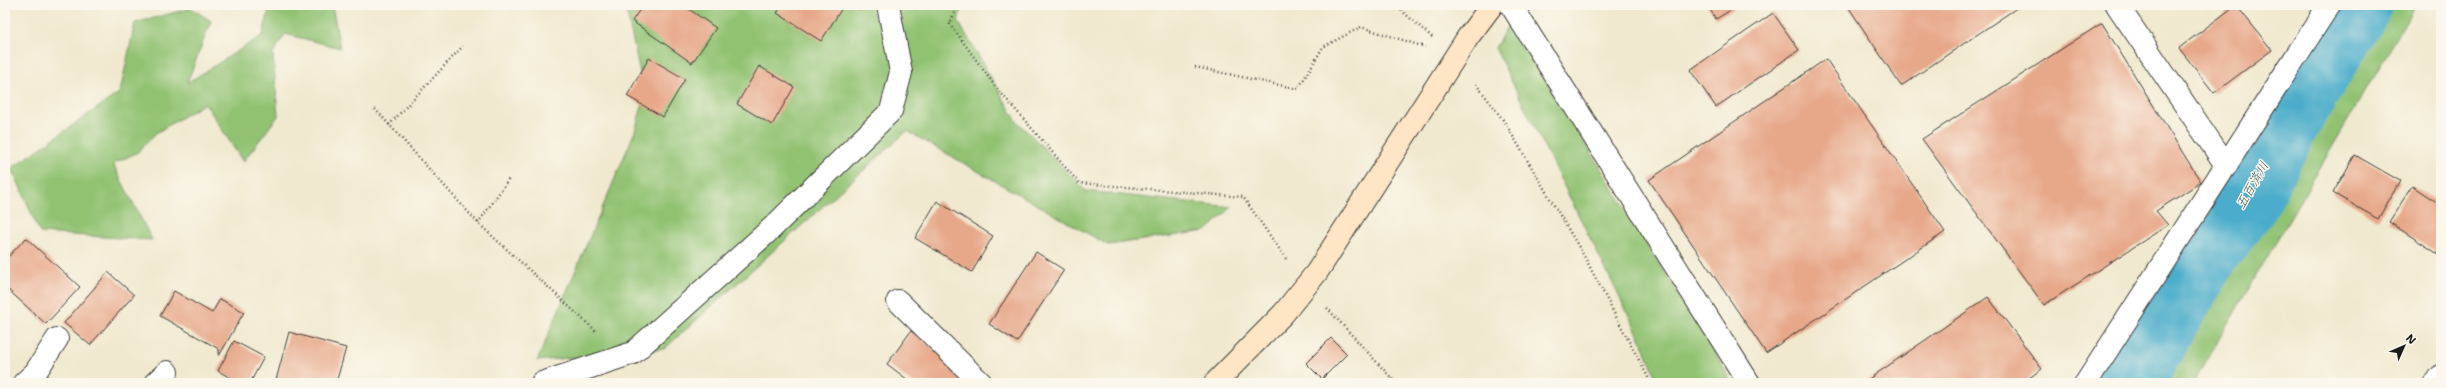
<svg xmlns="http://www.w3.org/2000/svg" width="2446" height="388" font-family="'Shantell Sans','Klee One',sans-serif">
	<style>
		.green { fill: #91c272; stroke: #566f47 }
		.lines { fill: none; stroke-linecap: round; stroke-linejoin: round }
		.river { stroke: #4cadcb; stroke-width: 67 }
		.building { fill: #e7a789 }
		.lane-casing { stroke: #3c3b37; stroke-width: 24 }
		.street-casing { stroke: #3c3b37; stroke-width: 24 }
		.secondary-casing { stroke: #3c3b37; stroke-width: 24 }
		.path { stroke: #3c3b37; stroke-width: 2.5; stroke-dasharray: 1 3; stroke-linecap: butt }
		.lane { stroke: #fff; stroke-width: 22 }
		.street { stroke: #fff; stroke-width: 22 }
		.secondary { stroke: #fee5c5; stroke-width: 22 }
		.labels { text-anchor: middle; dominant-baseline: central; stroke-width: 3; stroke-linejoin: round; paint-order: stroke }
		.water-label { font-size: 13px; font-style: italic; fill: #325d6b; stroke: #fbf7ec }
	</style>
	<rect width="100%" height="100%" fill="#fbf7ec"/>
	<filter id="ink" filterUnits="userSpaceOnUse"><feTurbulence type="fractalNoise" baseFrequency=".025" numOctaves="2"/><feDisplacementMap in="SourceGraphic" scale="8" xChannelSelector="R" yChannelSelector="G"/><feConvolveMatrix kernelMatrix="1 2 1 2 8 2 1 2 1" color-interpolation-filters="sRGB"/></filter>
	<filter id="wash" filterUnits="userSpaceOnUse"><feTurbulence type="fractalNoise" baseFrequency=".012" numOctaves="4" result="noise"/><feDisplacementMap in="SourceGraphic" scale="16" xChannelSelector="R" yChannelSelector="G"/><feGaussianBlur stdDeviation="0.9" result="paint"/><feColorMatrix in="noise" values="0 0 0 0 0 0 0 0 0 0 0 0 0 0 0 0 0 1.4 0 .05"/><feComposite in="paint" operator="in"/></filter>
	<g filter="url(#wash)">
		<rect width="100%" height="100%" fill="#f0e9cf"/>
		<g class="green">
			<polygon points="270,5 332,5 340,48 285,34 273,54 278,116 243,162 205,103 156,133 138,152 113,164 152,240 40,233 12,168 120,92 135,23 191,8 211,21 187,83 263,35"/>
			<polygon points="625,5 962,5 958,21 1016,120 1086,191 1232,207 1206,231 1108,245 907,131 664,349 537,361 635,131 645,95"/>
			<polygon points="2339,5 2416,5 2193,383 2103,383 2238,158"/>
			<polygon points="1510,21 1733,383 1658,383 1644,346 1495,48"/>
		</g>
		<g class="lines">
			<polyline class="river" points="2129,383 2205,254 2246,201 2287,121 2358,5"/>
		</g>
		<g id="blocks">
			<g class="building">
				<polygon points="643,5 683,5 716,28 692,63 632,21"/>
				<polygon points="782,5 844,5 821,41 777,13"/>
				<polygon points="1707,5 1739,5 1716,19"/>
				<polygon points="1847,5 2021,5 1901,86"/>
				<polygon points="2236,5 2272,50 2214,93 2179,48"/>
				<polygon points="1773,13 1799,50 1716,107 1690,70"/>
				<polygon points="2102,23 2201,182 2156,211 2168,225 2044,305 1922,139"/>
				<polygon points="649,58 685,79 663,117 627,96"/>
				<polygon points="1826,59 1945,232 1766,353 1649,180"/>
				<polygon points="759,66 794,87 772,125 737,104"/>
				<polygon points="2355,155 2400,181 2378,219 2333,193"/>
				<polygon points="2412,186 2441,205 2441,256 2389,222"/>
				<polygon points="937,201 993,236 972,272 915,238"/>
				<polygon points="26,238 80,287 46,324 5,287 5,260"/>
				<polygon points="1036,252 1064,270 1017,342 989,324"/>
				<polygon points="108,272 134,295 90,345 64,323"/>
				<polygon points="174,291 212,313 220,299 244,312 219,356 219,349 160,316"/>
				<polygon points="1988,297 2042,369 2022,383 1863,383"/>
				<polygon points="911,331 968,377 963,383 912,383 887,364"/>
				<polygon points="289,332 346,348 336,383 287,383 276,380"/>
				<polygon points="1331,338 1347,354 1322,379 1306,363"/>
				<polygon points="234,341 264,357 250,383 240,383 218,371"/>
			</g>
		</g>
	</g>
	<g filter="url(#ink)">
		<use href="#blocks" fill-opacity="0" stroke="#3c3b37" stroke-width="1"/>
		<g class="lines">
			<defs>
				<g id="lane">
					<polyline points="2117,5 2226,165"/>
					<polyline points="898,301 981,383"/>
					<polyline points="24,383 35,373 57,339"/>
					<polyline points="155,383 167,372"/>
					<polyline points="2086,383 2329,5"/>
				</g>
				<g id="street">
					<polyline points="1511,5 1749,383"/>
					<polyline points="542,383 633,353 772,228 891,111 901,72 888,5"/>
					<polyline points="2436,383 2441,376"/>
				</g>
				<polyline id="secondary" points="1215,383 1283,314 1317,272 1468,37 1492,5"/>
			</defs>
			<use href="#lane" class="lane-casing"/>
			<use href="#street" class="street-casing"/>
			<use href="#secondary" class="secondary-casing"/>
			<g class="path">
				<polyline points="957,5 950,24 995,86 1079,183 1243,197 1287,260"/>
				<polyline points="1395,5 1432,37"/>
				<polyline points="1195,67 1298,89 1323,47 1361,27 1425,47"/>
				<polyline points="1476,84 1504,121 1583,254 1651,383"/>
				<polyline points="375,109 478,223 597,332"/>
				<polyline points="389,125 463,46"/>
				<polyline points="478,223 509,179"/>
				<polyline points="1327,308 1396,383"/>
			</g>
			<use href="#lane" class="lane"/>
			<use href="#street" class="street"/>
			<use href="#secondary" class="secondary"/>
		</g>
	</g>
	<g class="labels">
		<g class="water-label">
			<text transform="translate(2252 185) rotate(-60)">五百済川</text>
		</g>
	</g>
	<rect width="2446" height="388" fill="none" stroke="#fbf7ec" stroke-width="20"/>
	<g transform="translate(2404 346) rotate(45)" stroke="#fbf7ec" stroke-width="3" paint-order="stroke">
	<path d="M0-3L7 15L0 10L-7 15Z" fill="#1c1c1c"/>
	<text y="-6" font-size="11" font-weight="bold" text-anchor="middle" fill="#1c1c1c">N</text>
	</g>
</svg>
